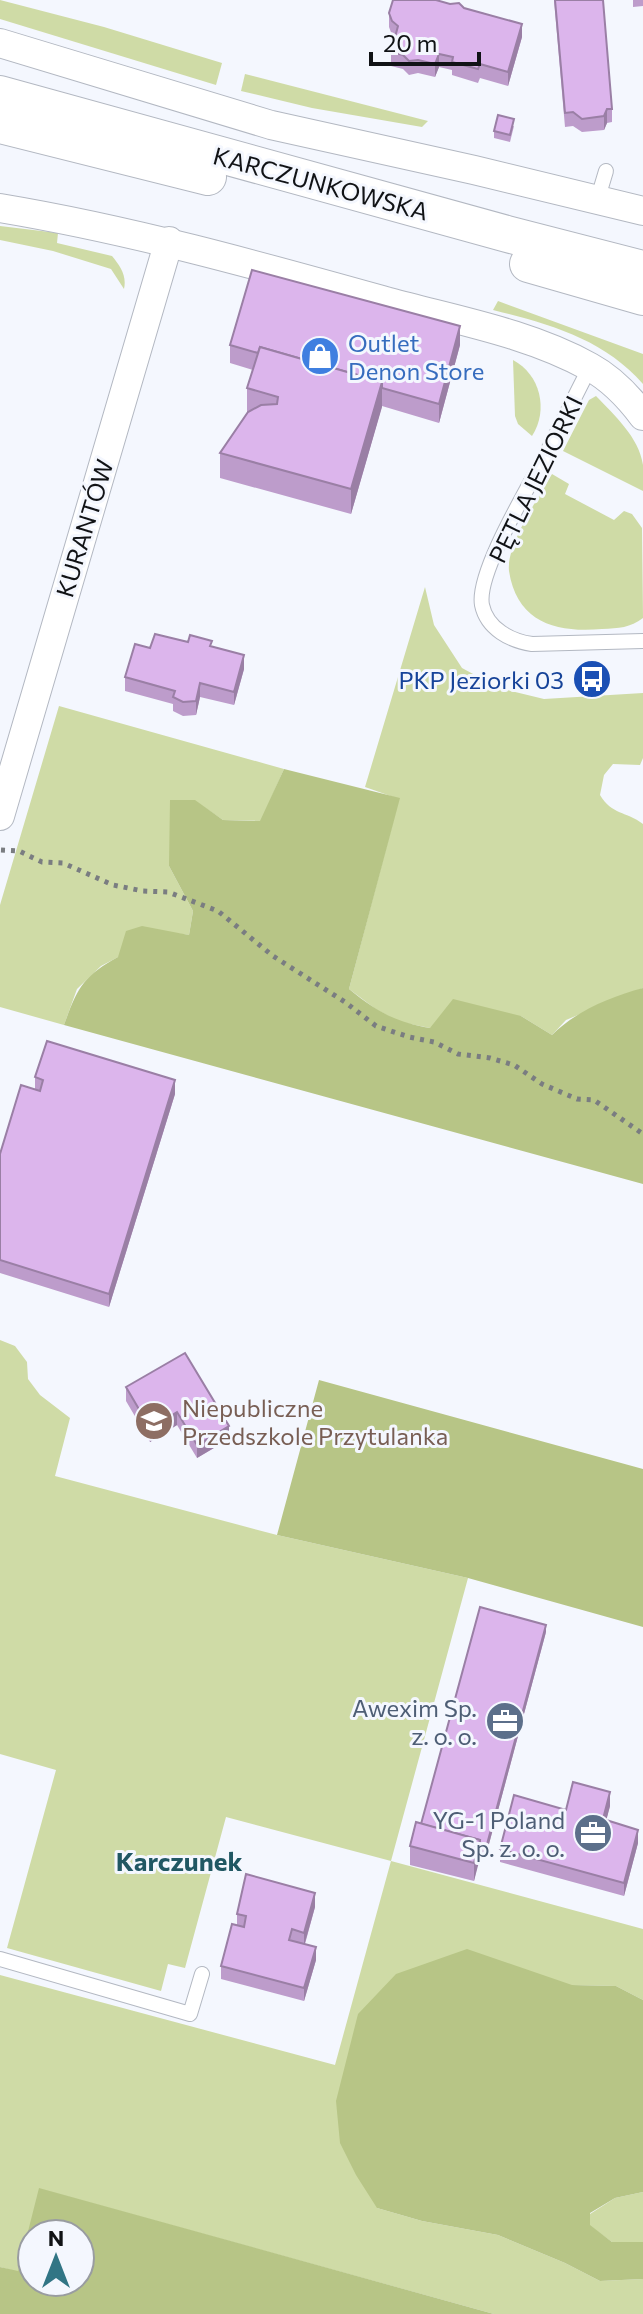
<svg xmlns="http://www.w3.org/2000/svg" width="643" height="2314" font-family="Commissioner,sans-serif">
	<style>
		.green { fill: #cfdba6 }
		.forest { fill: #b7c586; fill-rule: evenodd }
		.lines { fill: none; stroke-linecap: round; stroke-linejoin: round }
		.service-casing { stroke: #b3b8c2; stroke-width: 16 }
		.minor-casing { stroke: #b3b8c2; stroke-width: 30 }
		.tertiary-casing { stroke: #b3b8c2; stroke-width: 38 }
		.path { stroke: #7a7d81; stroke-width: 5; stroke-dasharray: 4 6; stroke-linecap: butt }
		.service { stroke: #fff; stroke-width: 14 }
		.minor { stroke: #fff; stroke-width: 28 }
		.tertiary { stroke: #fff; stroke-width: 36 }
		.wall { fill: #bd9ccb }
		.shaded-wall { fill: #9a7fa5 }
		.building { fill: #dcb5ec; stroke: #9a7fa5; stroke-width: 2 }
		.labels { text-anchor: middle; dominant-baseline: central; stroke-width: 6; stroke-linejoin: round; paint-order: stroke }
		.street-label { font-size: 24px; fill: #111316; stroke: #f4f7fe }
		.shop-label { font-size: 24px; fill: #366cbe; stroke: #f4f7fe; text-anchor: start }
		.transit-label { font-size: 24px; fill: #164399; stroke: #f4f7fe; text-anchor: end }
		.education-label { font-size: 24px; fill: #785e54; stroke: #f4f7fe; text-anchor: start }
		.service-label { font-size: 24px; fill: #4e5e75; stroke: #f4f7fe; text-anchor: end }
		.neighbourhood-label { font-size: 26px; font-weight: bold; fill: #205763; stroke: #f4f7fe }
	</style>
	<rect width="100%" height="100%" fill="#f4f7fe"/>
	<g class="green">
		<polygon points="0,0 104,27 222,63 216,85 0,19"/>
		<polygon points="245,74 428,121 422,127 312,108 241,91"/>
		<path d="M0,226l58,7 -1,10 55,13c8,10 15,19 12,33l-13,-20 -58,-18 -53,-11z"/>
		<path d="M498,301l145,53v30c-39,-45 -94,-60 -150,-74z"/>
		<path d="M513,360c27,14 36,50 19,76l-14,-12 -3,-8z"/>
		<path d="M596,396c18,19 43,41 47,69 0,8 0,17 0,26l-80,-40 26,-51z"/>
		<path d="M552,474l17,10 -4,10 49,26 10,-9 8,3 10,14 1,90c-13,10 -24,10 -41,11 -45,4 -85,-6 -93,-58 -3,-26 30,-74 43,-97z"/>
		<path d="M425,587l9,38 28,43 37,20 45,11 99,-6v65l-3,7 -27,-1 -9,11 -4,20c12,20 26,16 43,29v164l-77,32 -14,15 -31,-19 -91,12 -30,-6 -23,-12 -28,-21 50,-190 -34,-12z"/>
		<polygon points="59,706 284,769 261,821 223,820 195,801 169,866 193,911 189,935 166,932 101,966 77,989 64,1025 0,1007 0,905"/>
		<polygon points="0,1340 15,1346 27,1362 28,1379 40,1395 70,1418 55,1476 277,1535 468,1578 391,1861 643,1929 643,2000 616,1986 572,1985 377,2208 422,2221 498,2235 565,2263 600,2281 643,2279 643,2314 494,2314 40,2189 18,2272 0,2267 0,1975 335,2065 391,1861 226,1817 185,1968 168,1964 161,1991 7,1948 56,1770 0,1754"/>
		<polygon points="643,2192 643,2242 612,2242 590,2226 590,2214 615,2198"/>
	</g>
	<g class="forest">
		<path d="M284,769l116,29 -51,191c27,22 46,33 81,39l23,-29 68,17 31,19c24,-24 58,-38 91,-47v196l-579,-159c13,-36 19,-49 54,-68l8,-26 16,-5 47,9 4,-24 -24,-45 1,-66h25l28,20 37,1z"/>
		<polygon points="319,1380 643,1469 643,1627 468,1578 277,1535"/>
		<polygon points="467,1949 572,1985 616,1986 643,2000 643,2192 615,2198 590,2213 590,2225 612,2242 643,2242 643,2279 600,2281 565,2263 498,2235 422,2221 377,2208 356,2175 340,2143 336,2101 358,2014 396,1974"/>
		<path d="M39,2188l455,126h-494v-47l18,4zM32,2234h48v48h-48z"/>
	</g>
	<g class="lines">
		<defs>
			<g id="service">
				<polyline points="597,201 606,171"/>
				<path d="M590,367c-15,29 -29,58 -44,87 -16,31 -70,119 -64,151 5,24 29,36 50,39l111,-3"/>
				<polyline points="0,1959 190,2014 202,1974"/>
			</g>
			<g id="minor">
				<polyline points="0,43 271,125 474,170 643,211"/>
				<path d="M0,208c132,22 260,58 389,94 66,18 140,31 201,65 22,12 38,29 53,49"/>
				<polyline points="0,816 169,241"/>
			</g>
			<g id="tertiary">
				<polyline points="0,94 507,234 643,269"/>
				<polyline points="0,125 208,177"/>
				<polyline points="528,264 643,297"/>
			</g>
		</defs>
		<use href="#service" class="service-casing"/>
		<use href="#minor" class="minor-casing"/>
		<use href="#tertiary" class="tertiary-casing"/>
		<polyline class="path" points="1,850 19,851 42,862 63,863 113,885 143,891 168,892 218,911 273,956 345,1002 376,1026 409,1037 434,1042 458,1054 490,1058 514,1065 542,1084 577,1099 594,1100 643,1134"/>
		<use href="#service" class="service"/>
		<use href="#minor" class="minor"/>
		<use href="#tertiary" class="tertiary"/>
	</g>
	<g class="wall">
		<polygon points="554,0 603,0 612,109 612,122 607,123 604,130 582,132 573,126 565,127"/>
		<polygon points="633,0 643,0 643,6 633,7"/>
		<polygon points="464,8 522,37 508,86 480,78 478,83 452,75 452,70 439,67 435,77 418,73 409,75 403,69 391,66 391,52 395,37 392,35 389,27 389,13"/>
		<polygon points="514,126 510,142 494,138 494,131"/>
		<polygon points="230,345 460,345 439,423 382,406 351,514 220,478 220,453 247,413 247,388 253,370 230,363"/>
		<polygon points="188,642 212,646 244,669 234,705 200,697 196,715 183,716 173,711 173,704 125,691 125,677 150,648"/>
		<polygon points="35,1077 175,1094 109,1307 0,1273 0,1154 35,1090"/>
		<polygon points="126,1387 229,1439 197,1458 177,1425 150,1442 126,1401"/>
		<polygon points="546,1632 486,1855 480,1853 474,1881 410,1865 410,1846 421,1824"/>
		<polygon points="610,1806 606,1820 638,1843 624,1896 500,1862 500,1849 566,1810"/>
		<polygon points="315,1907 305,1944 316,1960 304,2001 221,1979 221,1966 237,1925 237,1914"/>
	</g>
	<g class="shaded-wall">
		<polygon points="522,24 522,37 508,86 508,72"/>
		<polygon points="439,54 439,67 435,77 435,64"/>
		<polygon points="607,109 607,123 604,130 604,116"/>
		<polygon points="460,326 460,345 439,423 439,404"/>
		<polygon points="382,382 382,407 351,514 351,489"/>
		<polygon points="244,655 244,669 234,705 234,692"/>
		<polygon points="200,683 200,697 196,715 196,701"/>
		<polygon points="175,1080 175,1094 109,1307 109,1294"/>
		<polygon points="177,1412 177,1425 150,1442 150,1428"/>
		<polygon points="229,1426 229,1439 197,1458 197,1445"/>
		<polygon points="546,1625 546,1632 486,1855 486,1848"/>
		<polygon points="610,1792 610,1806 603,1833 603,1819"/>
		<polygon points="638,1830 638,1843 624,1896 624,1883"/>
		<polygon points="480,1840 480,1858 474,1881 474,1863"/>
		<polygon points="315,1893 315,1907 304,1946 304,1933"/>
		<polygon points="316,1947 316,1960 304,2001 304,1988"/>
	</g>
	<g class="building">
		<polygon points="393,0 436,0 450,4 459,3 464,8 522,24 508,72 480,64 478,69 452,62 453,57 439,54 435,64 418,60 409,61 403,55 391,52 398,26 392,21 389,13"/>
		<polygon points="555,0 603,0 612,109 607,109 604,116 582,119 573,112 565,113"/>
		<polygon points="498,115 514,119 510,135 494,131"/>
		<polygon points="252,270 460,326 439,404 382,388 382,382 260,347 258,353 230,345"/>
		<polygon points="260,347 382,382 351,489 220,453 248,412 261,405 277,404 278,397 247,388"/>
		<polygon points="155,634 188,642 190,635 212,641 210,646 244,655 234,692 200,683 196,701 183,702 173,697 175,691 125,677 135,644 150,648"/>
		<polygon points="47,1041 175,1080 109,1294 0,1260 0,1154 21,1085 40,1091 43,1080 35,1077"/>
		<polygon points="185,1353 229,1426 197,1445 177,1412 150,1428 126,1387"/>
		<polygon points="480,1607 546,1625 486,1848 480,1846 480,1840 421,1824"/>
		<polygon points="573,1782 610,1792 603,1819 638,1830 624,1883 500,1849 514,1795 566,1810"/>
		<polygon points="416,1822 480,1840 474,1863 410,1846"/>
		<polygon points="246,1874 315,1893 304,1933 292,1929 289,1940 316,1947 304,1988 221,1966 232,1924 244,1927 246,1916 237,1914"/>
	</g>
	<defs>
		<symbol id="shop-disc" viewBox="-11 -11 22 22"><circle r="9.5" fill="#3f7fe0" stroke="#f4f7fe"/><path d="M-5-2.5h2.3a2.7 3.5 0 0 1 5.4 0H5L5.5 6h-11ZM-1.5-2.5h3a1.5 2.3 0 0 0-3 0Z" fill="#fff"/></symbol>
		<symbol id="bus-disc" viewBox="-11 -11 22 22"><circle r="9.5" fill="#1a4fb4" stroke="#f4f7fe"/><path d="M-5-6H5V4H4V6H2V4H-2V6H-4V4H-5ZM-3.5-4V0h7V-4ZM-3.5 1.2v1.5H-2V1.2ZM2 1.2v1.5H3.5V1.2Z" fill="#fff"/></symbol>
		<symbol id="school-disc" viewBox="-11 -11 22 22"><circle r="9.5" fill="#8d6e63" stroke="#f4f7fe"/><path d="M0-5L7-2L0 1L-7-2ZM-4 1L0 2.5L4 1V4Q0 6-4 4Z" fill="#fff"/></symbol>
		<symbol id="office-disc" viewBox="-11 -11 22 22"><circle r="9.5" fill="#5c6f8a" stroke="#f4f7fe"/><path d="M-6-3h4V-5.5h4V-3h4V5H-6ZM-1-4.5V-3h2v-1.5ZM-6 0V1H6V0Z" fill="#fff"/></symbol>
	</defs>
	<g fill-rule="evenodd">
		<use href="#shop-disc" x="298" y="334" width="44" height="44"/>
		<use href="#bus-disc" x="570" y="657" width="44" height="44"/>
		<use href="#school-disc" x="132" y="1399" width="44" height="44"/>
		<use href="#office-disc" x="483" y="1699" width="44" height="44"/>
		<use href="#office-disc" x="571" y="1811" width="44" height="44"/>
	</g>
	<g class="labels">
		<g class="street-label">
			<text transform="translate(321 183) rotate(15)">KARCZUNKOWSKA</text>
			<text transform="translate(535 479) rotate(-64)">PĘTLA JEZIORKI</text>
			<text transform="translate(84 528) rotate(-73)">KURANTÓW</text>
		</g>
		<g class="shop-label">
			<text x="348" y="342">Outlet<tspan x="348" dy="28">Denon Store</tspan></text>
		</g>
		<g class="transit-label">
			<text x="564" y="679">PKP Jeziorki 03</text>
		</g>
		<g class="education-label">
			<text x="182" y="1407">Niepubliczne<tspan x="182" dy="28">Przedszkole Przytulanka</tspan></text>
		</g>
		<g class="service-label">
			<text x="477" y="1707">Awexim Sp.<tspan x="477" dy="28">z. o. o.</tspan></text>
			<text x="565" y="1819">YG-1 Poland<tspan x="565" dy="28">Sp. z. o. o.</tspan></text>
		</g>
		<g class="neighbourhood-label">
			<text x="179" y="1860">Karczunek</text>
		</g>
	</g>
	<g transform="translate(56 2258)"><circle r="38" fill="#f4f7fe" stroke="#999ca1" stroke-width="2"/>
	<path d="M0-6L14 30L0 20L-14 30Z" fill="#317585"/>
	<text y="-12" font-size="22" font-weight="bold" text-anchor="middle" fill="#111316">N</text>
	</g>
	<path d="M371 52v12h108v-12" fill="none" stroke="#111316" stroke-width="4"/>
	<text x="383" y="52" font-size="24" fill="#111316" stroke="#f4f7fe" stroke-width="6" paint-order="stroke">20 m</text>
</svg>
